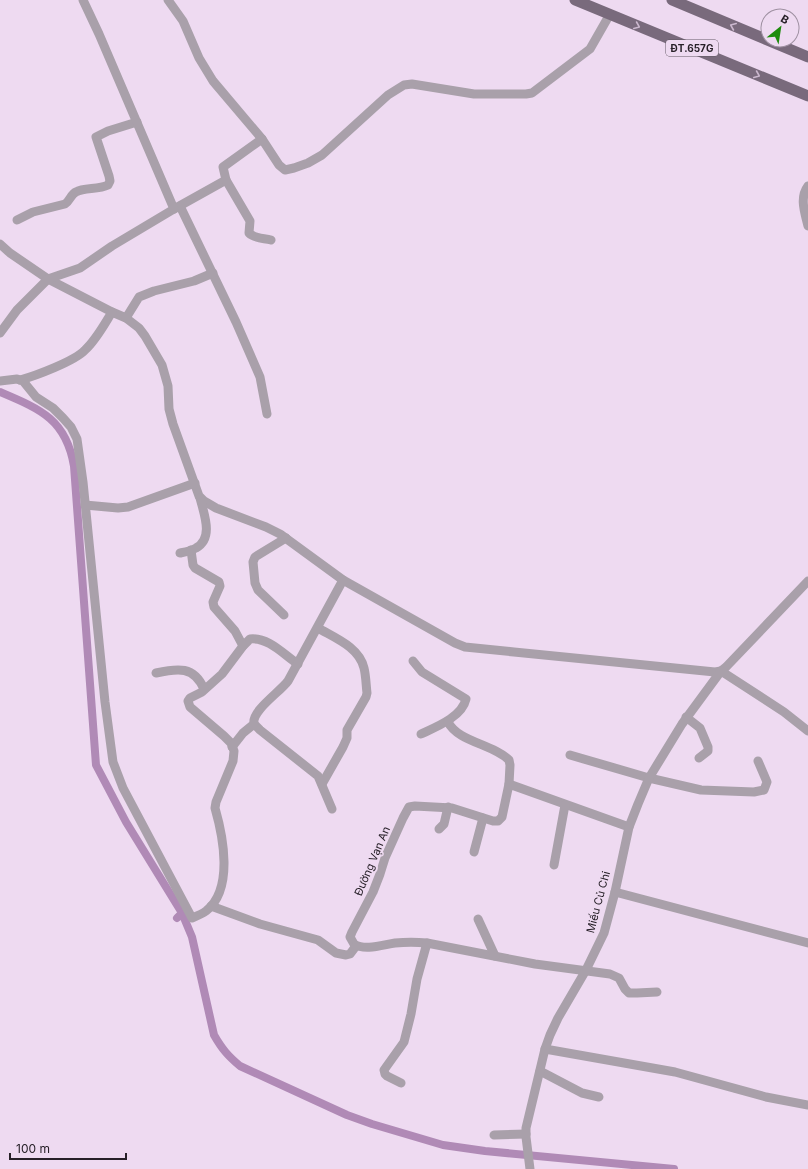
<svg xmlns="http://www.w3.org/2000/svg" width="808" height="1169" font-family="Inter,sans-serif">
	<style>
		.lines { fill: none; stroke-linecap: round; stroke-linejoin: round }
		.canal { stroke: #b08ab6; stroke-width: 8 }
		.minor { stroke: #a9a0aa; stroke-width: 9 }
		.major { stroke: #796a7c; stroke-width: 11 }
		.oneway { stroke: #cbb8ce }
		.labels { text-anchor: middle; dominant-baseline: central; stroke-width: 4; stroke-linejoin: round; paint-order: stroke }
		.shield { fill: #eedaf1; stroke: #635864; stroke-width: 1 }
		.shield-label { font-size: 10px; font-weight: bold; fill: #272028 }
		.street-label { font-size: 11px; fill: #272028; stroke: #eedaf1 }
	</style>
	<rect width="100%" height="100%" fill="#eedaf1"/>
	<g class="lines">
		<g class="canal">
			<path d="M0,392c40,17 66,27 74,74l22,299 30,57 56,91"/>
			<path d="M177,918l5,-5 10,24 22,98c8,14 14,21 26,31l107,49 25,9 71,21 42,6 189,18"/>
		</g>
		<g class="minor">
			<polyline points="168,0 183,21 199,58 213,81 262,139 223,167 226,180 174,209"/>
			<polyline points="262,139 279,165 285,170 294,168 308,163 322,155 388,95 404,85 412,84 474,94 526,94 532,93 590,49 610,14"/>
			<path d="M226,180l24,41 -1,12c6,6 15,5 22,7"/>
			<path d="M808,186c-9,12 -3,27 0,40"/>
			<polyline points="180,206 236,322 260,377 267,414"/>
			<path d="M17,220l16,-8 32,-8c5,-3 6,-10 11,-12 8,-5 22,-2 32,-7l2,-4 -1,-5 -13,-39 12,-6 29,-9"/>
			<polyline points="0,244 10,253 48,279 112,312 126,318 139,328 145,336 162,365 168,386 169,409 173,424 199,496 204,501 216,508 266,527 280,534 343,580 455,643 465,647 514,652 715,672 721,671 726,667 808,581"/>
			<polyline points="126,318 139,297 154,291 194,281 213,273"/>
			<polyline points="0,333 17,310 48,279 80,268 112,246 174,209 99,34 83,0"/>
			<path d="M20,380c15,-4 55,-19 65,-30 11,-10 19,-25 27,-38"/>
			<path d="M0,381l17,-2 6,2 13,16 17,11 10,10 8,9 6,12 6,43 22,220 8,60 10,26 69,130c5,-2 10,-4 14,-7 28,-22 17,-75 9,-103l1,-6 17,-41 1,-10 -3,-8 -7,-7 -34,-29 -2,-6 2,-3 12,-6 20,-18 21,-28 7,-7c19,-2 34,16 48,25"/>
			<polyline points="85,505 118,508 128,507 195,483"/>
			<polyline points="191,550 193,565 195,568 219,582 220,586 213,602 214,607 235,631 243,646"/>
			<path d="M180,553c5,-1 11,-2 16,-5 18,-10 8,-34 4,-50"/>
			<polyline points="284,615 258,590 255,583 253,562 255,557 286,538"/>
			<path d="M318,628c17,10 41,19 46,40 2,8 2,17 3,25l-1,4 -19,33v8l-4,9 -21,37"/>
			<path d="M413,661l9,11 44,27c-4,18 -30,28 -45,35"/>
			<path d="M156,673c22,-5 38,-7 48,16"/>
			<polyline points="686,717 700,728 708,747 708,751 699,758"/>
			<path d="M448,722c10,20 45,22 61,38l1,5 -1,19"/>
			<polyline points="254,724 260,730 318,776 332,809"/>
			<path d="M232,747l11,-14 11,-9c-3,-13 26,-32 34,-43l55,-101"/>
			<polyline points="570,755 649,778 701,790 754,792 764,790 767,782 758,761"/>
			<path d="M629,827l-120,-43 -7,33 -4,4h-5l-41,-13 -37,-2 -6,1 -6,11 -18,40 -5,16 -7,18 -21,40 -2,5 4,7c11,7 28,1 41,-1 11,-1 21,-1 32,0l108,21 75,10 9,4 6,11 4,4h8l20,-1"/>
			<polyline points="439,829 444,824 448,807"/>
			<polyline points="474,852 483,818"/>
			<polyline points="554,865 565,805"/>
			<polyline points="615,892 808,943"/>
			<polyline points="211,906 260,924 318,940 336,953 346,955 350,954 356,946"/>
			<polyline points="478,919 495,956"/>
			<polyline points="545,1049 675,1072 766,1097 808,1105"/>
			<polyline points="540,1071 582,1093 599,1097"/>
			<polyline points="401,1083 387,1076 385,1074 384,1070 404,1042 411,1014 417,979 427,943"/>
			<polyline points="494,1135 526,1134"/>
			<polyline points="530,1169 526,1137 526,1128 545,1049 550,1035 558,1018 586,970 604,933 615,892 629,827 638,804 649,778 682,724 721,671 784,712 808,731"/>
		</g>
		<g class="major">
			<polyline points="575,0 808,96"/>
			<polyline points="672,0 808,57"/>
		</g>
	</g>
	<defs><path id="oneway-chevron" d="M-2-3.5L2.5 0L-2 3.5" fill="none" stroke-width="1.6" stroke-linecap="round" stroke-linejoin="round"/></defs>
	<g class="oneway">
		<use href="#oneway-chevron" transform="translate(637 26) rotate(23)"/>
		<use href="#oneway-chevron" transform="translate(733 26) rotate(-157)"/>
		<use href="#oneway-chevron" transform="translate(757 75) rotate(23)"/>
	</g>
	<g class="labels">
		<rect class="shield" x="666" y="40" width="52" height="16" rx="3"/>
		<g class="shield-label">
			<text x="692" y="48">ĐT.657G</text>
		</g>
		<g class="street-label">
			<text transform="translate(372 861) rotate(-67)">Đường Vạn An</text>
			<text transform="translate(598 902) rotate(-75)">Miếu Củ Chi</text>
		</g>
	</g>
	<g transform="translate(780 28) rotate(30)"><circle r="19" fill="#eedaf1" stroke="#9e90a1"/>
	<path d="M0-3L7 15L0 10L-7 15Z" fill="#1e8c0d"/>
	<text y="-6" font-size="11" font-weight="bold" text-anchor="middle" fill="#272028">B</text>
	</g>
	<path d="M10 1153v6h116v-6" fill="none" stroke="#272028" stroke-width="2"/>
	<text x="16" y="1153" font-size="12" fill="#272028" stroke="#eedaf1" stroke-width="3" paint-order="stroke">100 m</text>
</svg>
